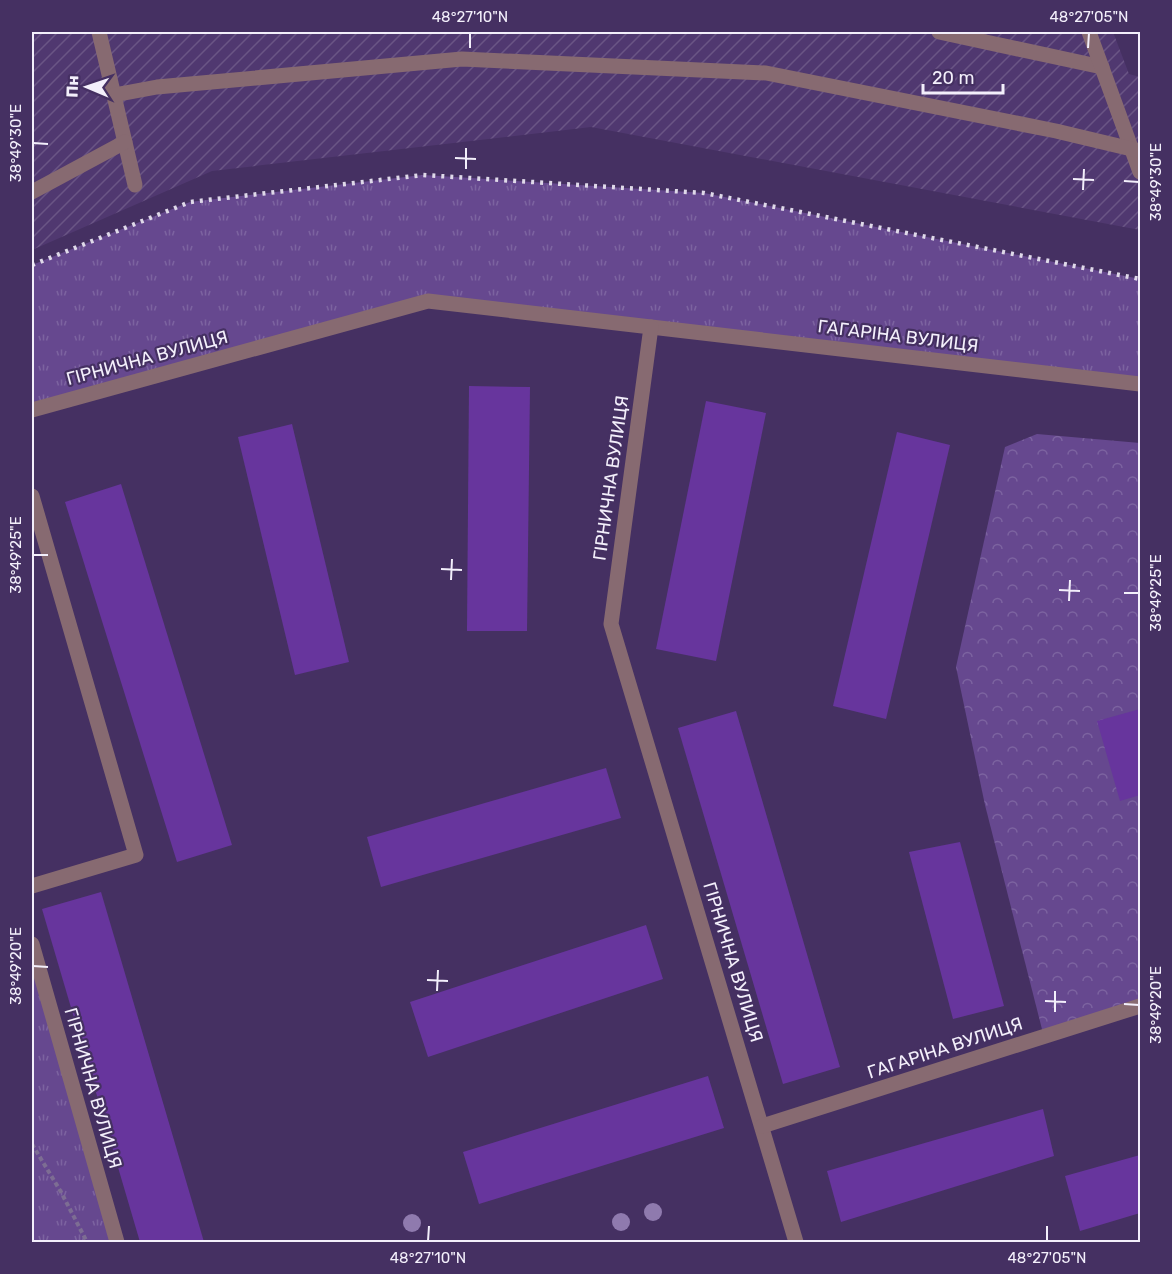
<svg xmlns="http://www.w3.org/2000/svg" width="1172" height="1274" font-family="Rubik,sans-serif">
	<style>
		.industrial { fill: url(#industrial-furrows) }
		.grass { fill: url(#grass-tufts) }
		.park { fill: url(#park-crowns) }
		.building { fill: #67359d }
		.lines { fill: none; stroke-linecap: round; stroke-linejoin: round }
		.path { stroke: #7d6d93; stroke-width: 4; stroke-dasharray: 4.5 3; stroke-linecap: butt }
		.minor { stroke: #876a71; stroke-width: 15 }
		.rail { stroke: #dfd9e9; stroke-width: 4.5; stroke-dasharray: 3 6; stroke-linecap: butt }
		.tree { fill: #8f7aae }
		.ticks { fill: none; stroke: #f3effb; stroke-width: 2 }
		.labels { text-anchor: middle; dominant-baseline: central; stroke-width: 4.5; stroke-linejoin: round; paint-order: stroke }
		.street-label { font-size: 18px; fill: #f3effb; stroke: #453062 }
		.neatline { fill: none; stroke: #f3effb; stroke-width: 2 }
		.ticks-label { font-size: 15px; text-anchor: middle; fill: #f3effb }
	</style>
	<defs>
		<pattern id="industrial-furrows" width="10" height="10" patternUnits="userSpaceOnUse" patternTransform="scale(1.5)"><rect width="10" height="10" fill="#503870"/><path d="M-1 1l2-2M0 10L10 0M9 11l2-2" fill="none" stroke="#6a5585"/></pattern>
		<pattern id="grass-tufts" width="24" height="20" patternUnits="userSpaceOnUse" patternTransform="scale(1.5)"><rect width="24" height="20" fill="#66488f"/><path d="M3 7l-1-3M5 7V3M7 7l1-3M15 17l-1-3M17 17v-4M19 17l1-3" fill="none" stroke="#7c63a0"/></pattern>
		<pattern id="park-crowns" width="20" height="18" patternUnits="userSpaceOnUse" patternTransform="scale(1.5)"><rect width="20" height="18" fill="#66488f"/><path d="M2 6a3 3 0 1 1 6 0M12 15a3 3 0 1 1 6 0" fill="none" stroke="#7c63a0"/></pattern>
	</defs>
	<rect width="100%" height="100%" fill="#453062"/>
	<polygon class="industrial" points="32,32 1113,32 1129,74 1140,77 1140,230 591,127 212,171 32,250"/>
	<g class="grass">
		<polygon points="423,175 704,193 1140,279 1140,384 428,301 32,410 32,265 190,202"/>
		<polygon points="32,944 117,1242 32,1242"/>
	</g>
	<polygon class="park" points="1037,434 1140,443 1140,1006 1044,1037 985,805 956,667 1005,447"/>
	<g class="building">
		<polygon points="469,386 530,387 527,631 467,631"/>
		<polygon points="706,401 766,413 716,661 656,649"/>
		<polygon points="292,424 349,662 295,675 238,437"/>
		<polygon points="897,432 950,445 886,719 833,706"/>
		<polygon points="121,484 232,845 177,862 65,502"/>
		<polygon points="1140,709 1140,795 1120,801 1097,721"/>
		<polygon points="736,711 840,1067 783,1084 678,728"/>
		<polygon points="606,768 621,818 381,887 367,837"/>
		<polygon points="960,842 1004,1006 953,1019 909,852"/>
		<polygon points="101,892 204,1242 140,1242 42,909"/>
		<polygon points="646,925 663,979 428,1057 410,1002"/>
		<polygon points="708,1076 724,1128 479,1204 463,1152"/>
		<polygon points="1043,1109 1054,1156 841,1222 827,1171"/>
		<polygon points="1140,1155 1140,1213 1080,1231 1065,1176"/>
	</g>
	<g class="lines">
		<polyline class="path" points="32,1144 61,1192 87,1242"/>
		<g class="minor">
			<polyline points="99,32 135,185"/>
			<polyline points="939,32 1102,67"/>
			<polyline points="1089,32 1140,172"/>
			<polyline points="114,95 157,87 462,59 766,73 1056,131 1140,151"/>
			<polyline points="32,192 125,142"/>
			<polyline points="651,327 1140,384"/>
			<polyline points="32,410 428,301 651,327 611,624 796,1242"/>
			<polyline points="32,496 136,855 32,886"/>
			<polyline points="32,944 117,1242"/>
			<polyline points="762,1126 1140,1006"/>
		</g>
		<polyline class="rail" points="32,265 190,202 423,175 704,193 1140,279"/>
	</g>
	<g class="tree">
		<circle cx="653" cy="1212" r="9"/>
		<circle cx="621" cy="1222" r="9"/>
		<circle cx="412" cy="1223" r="9"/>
	</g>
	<path class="ticks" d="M470,48v-15M1088,48l1,-15M33,143l15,1M455,158l21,1M466,169v-21M1073,179l21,1M1124,181l15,1M1083,190l1,-21M33,555h15M441,569l21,1M451,580l1,-21M1059,590l21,1M1124,593h15M1069,601l1,-21M33,966l15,1M427,980l21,1M437,991l1,-21M1045,1001l21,1M1124,1004l15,1M1055,1012v-21M428,1241l1,-15M1047,1241v-15"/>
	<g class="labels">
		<g class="street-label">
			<text transform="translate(898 336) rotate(7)">ГАГАРІНА ВУЛИЦЯ</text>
			<text transform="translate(147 358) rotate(-15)">ГІРНИЧНА ВУЛИЦЯ</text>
			<text transform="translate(611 478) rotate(-82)">ГІРНИЧНА ВУЛИЦЯ</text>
			<text transform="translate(733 962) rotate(73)">ГІРНИЧНА ВУЛИЦЯ</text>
			<text transform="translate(945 1048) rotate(-18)">ГАГАРІНА ВУЛИЦЯ</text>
			<text transform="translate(93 1088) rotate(74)">ГІРНИЧНА ВУЛИЦЯ</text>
		</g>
	</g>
	<rect width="1172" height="1274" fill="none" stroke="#453062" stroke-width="66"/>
	<g transform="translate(87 87) rotate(272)" stroke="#453062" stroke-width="4.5" paint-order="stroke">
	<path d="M0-4.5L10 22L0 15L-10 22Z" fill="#f3effb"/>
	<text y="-9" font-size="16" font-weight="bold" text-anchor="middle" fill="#f3effb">Пн</text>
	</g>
	<path d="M923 84v9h80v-9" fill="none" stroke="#f3effb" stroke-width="3"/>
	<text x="932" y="84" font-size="18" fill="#f3effb" stroke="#453062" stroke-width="4.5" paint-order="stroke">20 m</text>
	<rect x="33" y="33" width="1106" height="1208" class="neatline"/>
	<g class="ticks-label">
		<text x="470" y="22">48°27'10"N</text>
		<text x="1089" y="22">48°27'05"N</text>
		<text transform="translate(16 143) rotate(-90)" y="5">38°49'30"E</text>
		<text transform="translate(1156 182) rotate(-90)" y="5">38°49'30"E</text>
		<text transform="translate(16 555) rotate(-90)" y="5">38°49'25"E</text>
		<text transform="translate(1156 593) rotate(-90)" y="5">38°49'25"E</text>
		<text transform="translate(16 966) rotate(-90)" y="5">38°49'20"E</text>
		<text transform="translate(1156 1005) rotate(-90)" y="5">38°49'20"E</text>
		<text x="428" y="1263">48°27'10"N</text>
		<text x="1047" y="1263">48°27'05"N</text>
	</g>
</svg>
